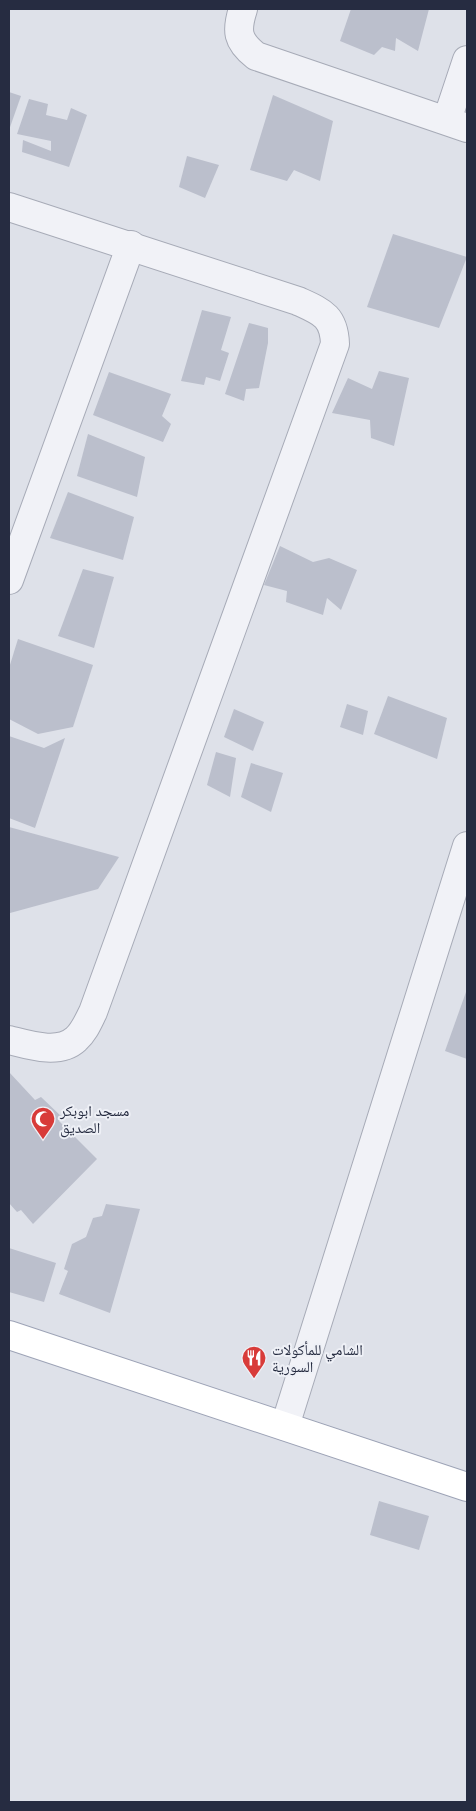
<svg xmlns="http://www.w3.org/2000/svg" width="476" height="1811" font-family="'Golos Text','Noto Naskh Arabic',sans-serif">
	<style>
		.building { fill: #bbbfcc }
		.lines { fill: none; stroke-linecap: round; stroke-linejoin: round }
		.minor-casing { stroke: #a7abb7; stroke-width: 30 }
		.major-casing { stroke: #9da3b6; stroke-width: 30 }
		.minor { stroke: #f1f2f7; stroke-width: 28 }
		.major { stroke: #fff; stroke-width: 28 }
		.labels { text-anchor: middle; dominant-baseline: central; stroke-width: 4; stroke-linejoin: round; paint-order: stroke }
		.poi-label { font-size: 15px; fill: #262c41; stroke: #eef0f6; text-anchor: start }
	</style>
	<rect width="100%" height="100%" fill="#dee1e9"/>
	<g class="building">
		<polygon points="351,9 429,9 418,51 396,38 395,51 382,47 374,55 340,41"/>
		<polygon points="9,92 21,96 9,130"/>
		<polygon points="273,95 333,121 320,181 294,170 287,181 250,170"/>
		<polygon points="29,99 48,104 46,115 67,120 71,108 87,115 69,167 22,152 23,140 51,151 51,141 17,134"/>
		<polygon points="187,156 219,165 205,198 179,187"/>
		<polygon points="393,234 467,257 439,328 367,307"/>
		<polygon points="202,310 231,317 221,350 229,353 220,381 206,377 204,385 181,381"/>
		<polygon points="249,323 268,328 268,343 259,388 246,389 244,401 225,394"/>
		<polygon points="379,371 409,378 394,446 371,438 370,420 332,413 348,378 372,389"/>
		<polygon points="109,372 171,394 162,416 171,424 163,442 93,415"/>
		<polygon points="88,434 145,457 137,497 77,476"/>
		<polygon points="68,492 134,517 123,560 50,538"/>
		<polygon points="280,546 313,562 329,558 357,570 341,610 327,598 323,615 286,602 287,591 264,585"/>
		<polygon points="83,569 114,577 94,648 58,636"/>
		<polygon points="18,639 93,665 73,727 38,734 9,719 9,668"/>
		<polygon points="388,696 447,718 437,759 374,734"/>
		<polygon points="347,704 368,711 363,735 340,727"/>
		<polygon points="234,709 264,722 253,751 224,737"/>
		<polygon points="9,736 44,748 65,738 35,828 9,818"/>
		<polygon points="216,752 236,758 230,797 207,785"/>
		<polygon points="251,763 283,773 271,812 241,797"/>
		<polygon points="9,827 119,857 98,889 10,913 9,910"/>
		<polygon points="466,992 467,993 467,1059 445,1051"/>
		<polygon points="9,1072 35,1100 41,1097 63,1118 59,1121 97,1159 33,1224 21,1210 17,1212 9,1203"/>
		<polygon points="106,1204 140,1209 110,1313 59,1294 68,1271 64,1269 72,1244 86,1237 93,1218 102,1216"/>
		<polygon points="9,1248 56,1263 44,1302 9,1292"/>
		<polygon points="379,1501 429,1516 419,1550 370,1535"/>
	</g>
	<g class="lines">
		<defs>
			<g id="minor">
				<path d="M243,9c-7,22 -6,32 13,47l211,72"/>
				<polyline points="447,120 467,60"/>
				<path d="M9,207l289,94c24,11 36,15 37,43l-242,668c-5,10 -9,20 -17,27 -17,16 -47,6 -67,1"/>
				<polyline points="9,580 131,245"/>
				<polyline points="285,1426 467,846"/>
			</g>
			<polyline id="major" points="9,1335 467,1487"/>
		</defs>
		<use href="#minor" class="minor-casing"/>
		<use href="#major" class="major-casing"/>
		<use href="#minor" class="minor"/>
		<use href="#major" class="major"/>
	</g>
	<defs>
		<symbol id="mosque-pin" viewBox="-11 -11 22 30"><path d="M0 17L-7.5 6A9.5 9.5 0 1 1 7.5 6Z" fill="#d83b39" stroke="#eef0f6"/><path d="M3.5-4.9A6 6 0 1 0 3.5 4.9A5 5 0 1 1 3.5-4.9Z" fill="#fff"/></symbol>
		<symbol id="restaurant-pin" viewBox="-11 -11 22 30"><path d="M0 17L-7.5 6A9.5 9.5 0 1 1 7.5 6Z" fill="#d83b39" stroke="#eef0f6"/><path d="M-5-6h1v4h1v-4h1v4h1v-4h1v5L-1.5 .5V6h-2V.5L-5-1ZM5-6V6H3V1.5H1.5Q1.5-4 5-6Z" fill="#fff"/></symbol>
	</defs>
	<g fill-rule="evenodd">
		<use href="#mosque-pin" x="29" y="1105" width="28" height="38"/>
		<use href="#restaurant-pin" x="240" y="1344" width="28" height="38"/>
	</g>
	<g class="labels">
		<g class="poi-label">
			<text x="60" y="1110">مسجد ابوبكر<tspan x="60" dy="17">الصديق</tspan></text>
			<text x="272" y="1349">الشامي للمأكولات<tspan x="272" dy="17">السورية</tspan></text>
		</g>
	</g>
	<rect width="476" height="1811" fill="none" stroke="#262c41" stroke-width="20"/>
</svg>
